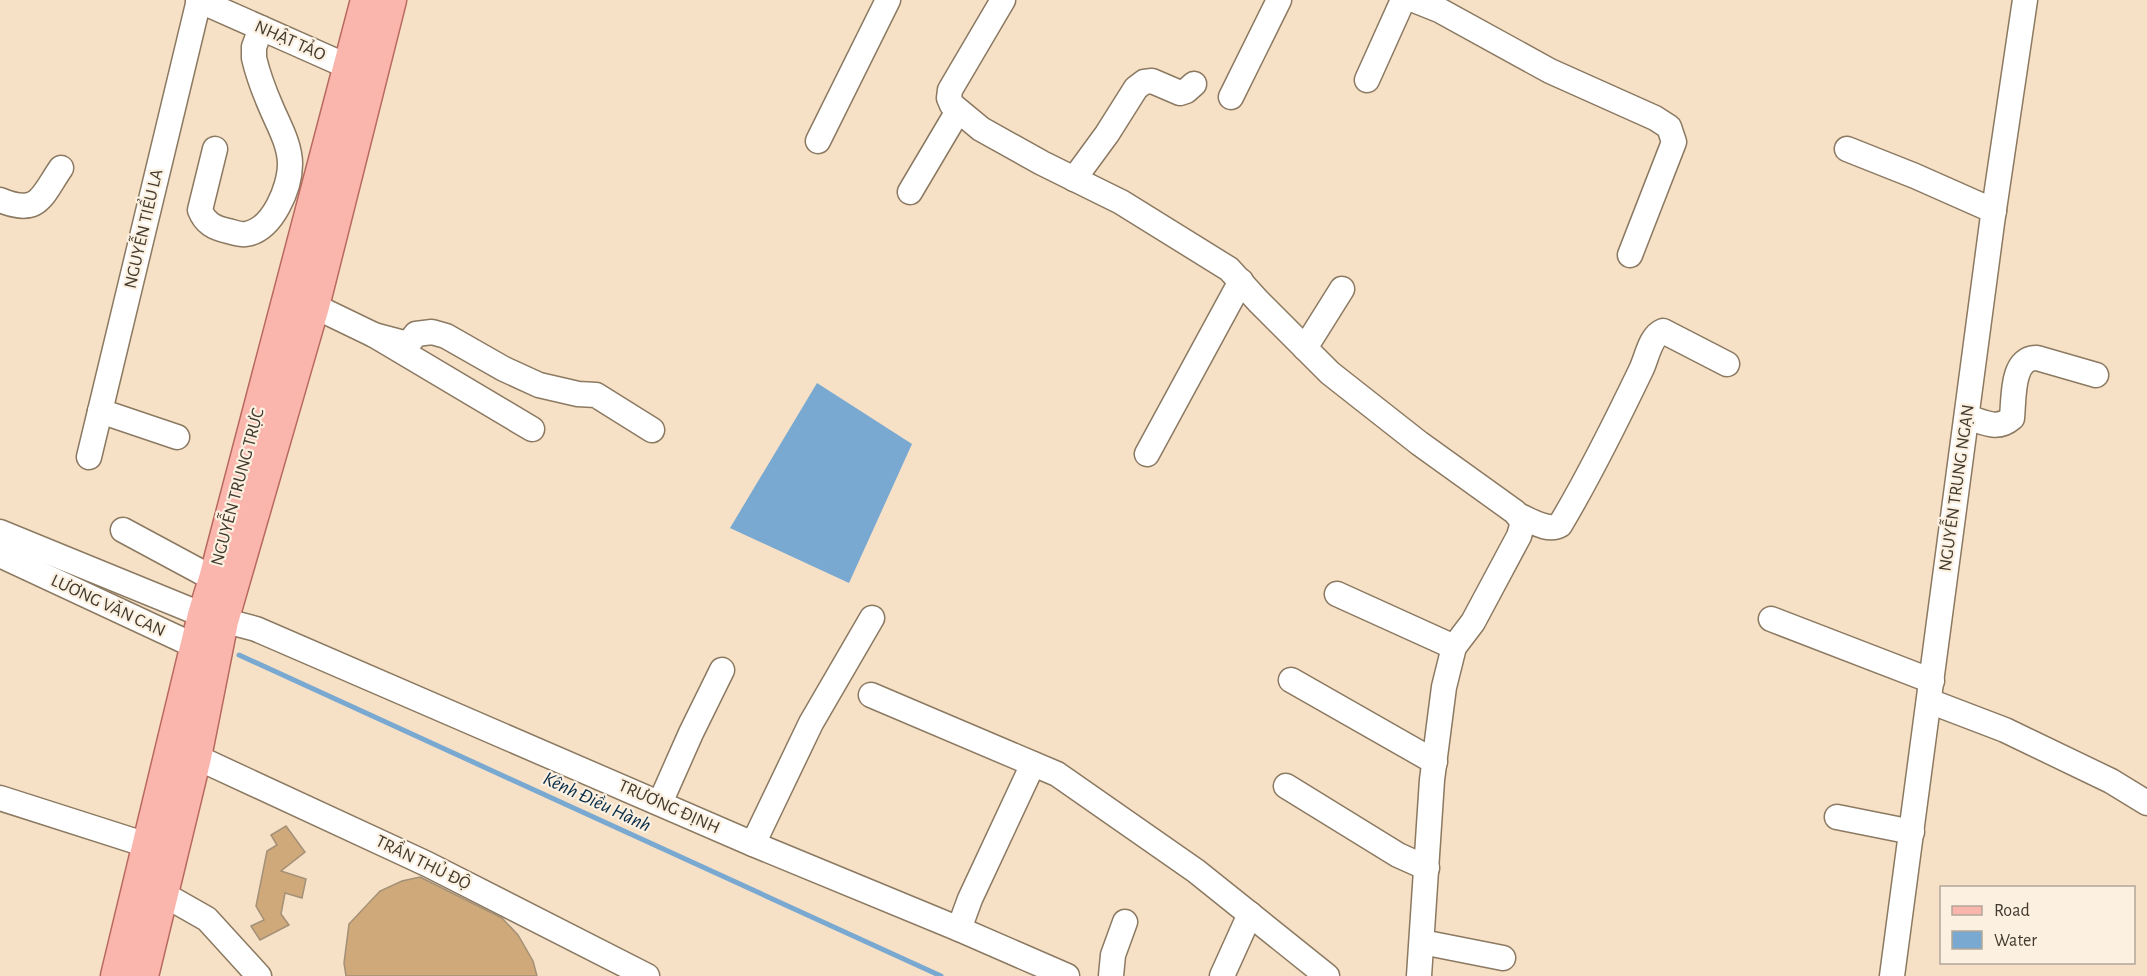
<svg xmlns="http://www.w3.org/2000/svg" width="2147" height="976" font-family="'Alegreya Sans',sans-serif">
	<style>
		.water { fill: #79a8d1 }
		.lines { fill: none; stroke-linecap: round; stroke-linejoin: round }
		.stream { stroke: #79a8d1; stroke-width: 5 }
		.building { fill: #cfa979; stroke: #a39077; stroke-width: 1.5 }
		.minor-casing { stroke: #8b7961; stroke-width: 27 }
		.major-casing { stroke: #b8695d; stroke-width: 33 }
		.minor { stroke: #fff; stroke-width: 24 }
		.major { stroke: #fab5ad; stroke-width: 30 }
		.labels { text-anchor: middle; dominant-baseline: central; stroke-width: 4.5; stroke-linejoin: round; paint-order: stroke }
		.street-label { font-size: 18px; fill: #423a2f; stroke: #fcf0e0 }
		.water-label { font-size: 20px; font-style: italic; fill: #072d48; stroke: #fcf0e0 }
	</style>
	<rect width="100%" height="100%" fill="#f6e1c7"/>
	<polygon class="water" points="817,383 912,444 849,583 730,528"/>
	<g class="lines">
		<polyline class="stream" points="239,655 941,976"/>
	</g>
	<g class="building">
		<polygon points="286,826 305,852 281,871 306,879 302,898 285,893 281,914 289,925 260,940 251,926 264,920 256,906 267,851 277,845 271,835"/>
		<polygon points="420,877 502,918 518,935 533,961 537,976 346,976 344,963 349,924 380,891 402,881"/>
	</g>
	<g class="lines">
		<defs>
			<g id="minor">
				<polyline points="198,0 349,67"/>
				<polyline points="1003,0 950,90 949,98 952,105 981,129 1042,163 1121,202 1229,269 1258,301 1330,373 1419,443 1515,512 1523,522 1519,536 1473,622 1454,647 1444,687 1432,780 1419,976"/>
				<polyline points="1414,0 1439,10 1550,71 1655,118 1669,127 1674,142 1630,255"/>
				<polyline points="1367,80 1403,0"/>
				<polyline points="1231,97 1279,0"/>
				<polyline points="818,141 888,0"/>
				<path d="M215,149l-15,61c5,13 14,18 28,21 5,1 12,4 18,3 27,-4 44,-47 44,-70 0,-20 -12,-40 -19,-57 -7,-16 -13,-32 -17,-49v-11l7,-19"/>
				<polyline points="1847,149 1915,176 1994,211"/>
				<polyline points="1074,179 1107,134 1136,88 1144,82 1152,81 1180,93 1186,91 1194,84"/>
				<polyline points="910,192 958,111"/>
				<path d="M0,200c39,16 41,-3 61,-32"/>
				<polyline points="314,306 374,335 532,429"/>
				<polyline points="374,335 408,344 416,334 432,332 446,336 504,369 539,385 578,394 596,395 652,430"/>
				<polyline points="1305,348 1342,289"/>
				<polyline points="100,411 177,437"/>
				<path d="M1967,417c17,5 30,14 45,1 2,-19 -1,-61 25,-60l59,17"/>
				<polyline points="1147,454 1241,281"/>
				<polyline points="89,457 199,0"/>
				<path d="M1520,516c12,5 28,16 40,9 30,-50 56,-103 81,-155 6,-12 9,-34 22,-39l64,33"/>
				<polyline points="123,530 214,579"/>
				<polyline points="0,532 203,615 256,629 753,844 959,929 1067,976"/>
				<polyline points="0,555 195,646 212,652"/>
				<polyline points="1337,594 1454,647"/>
				<polyline points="1771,619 1932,681"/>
				<polyline points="1291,680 1435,762"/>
				<polyline points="871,695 1057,774 1196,871 1327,976"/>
				<polyline points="1929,701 2005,730 2111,781 2147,803"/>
				<polyline points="196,757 427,864 647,976"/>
				<polyline points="1286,786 1398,855 1427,868"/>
				<polyline points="0,798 147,845"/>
				<polyline points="660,803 691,733 722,670"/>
				<polyline points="1837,817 1912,832"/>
				<polyline points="753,844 811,723 872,618"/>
				<polyline points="163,894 207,919 259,976"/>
				<polyline points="959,929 970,899 1033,764"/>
				<polyline points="1422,942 1503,958"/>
				<polyline points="1111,976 1113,955 1125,922"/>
				<polyline points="1222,976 1250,914"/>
				<polyline points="1892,976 1992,223 2025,0"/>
			</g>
			<g id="major">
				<polyline points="116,976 203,615 214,579 366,0"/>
				<polyline points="143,976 196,757 223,621 314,306 391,0"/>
			</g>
		</defs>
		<use href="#minor" class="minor-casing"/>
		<use href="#major" class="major-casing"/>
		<use href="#minor" class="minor"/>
		<use href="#major" class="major"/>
	</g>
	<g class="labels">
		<g class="street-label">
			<text transform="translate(290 41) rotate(24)">NHẬT TẢO</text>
			<text transform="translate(144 229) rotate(-77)">NGUYỄN TIỂU LA</text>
			<text transform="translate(238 487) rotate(-75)">NGUYỄN TRUNG TRỰC</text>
			<text transform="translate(1957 488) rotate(-82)">NGUYỄN TRUNG NGẠN</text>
			<text transform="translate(108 606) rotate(25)">LƯƠNG VĂN CAN</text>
			<text transform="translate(669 807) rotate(24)">TRƯƠNG ĐỊNH</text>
			<text transform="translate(423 863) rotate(26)">TRẦN THỦ ĐỘ</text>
		</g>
		<g class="water-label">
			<text transform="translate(597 802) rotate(25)">Kênh Điều Hành</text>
		</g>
	</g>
	<rect x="1940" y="886" width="195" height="78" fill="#fcf0e0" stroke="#b2a799" stroke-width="1.5"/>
	<rect x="1952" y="906" width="30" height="9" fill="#fab5ad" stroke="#b2a799" stroke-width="1.5"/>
	<text x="1994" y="916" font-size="18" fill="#423a2f">Road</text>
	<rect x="1952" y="931" width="30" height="18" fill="#79a8d1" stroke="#b2a799" stroke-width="1.5"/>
	<text x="1994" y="946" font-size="18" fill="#423a2f">Water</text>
</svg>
